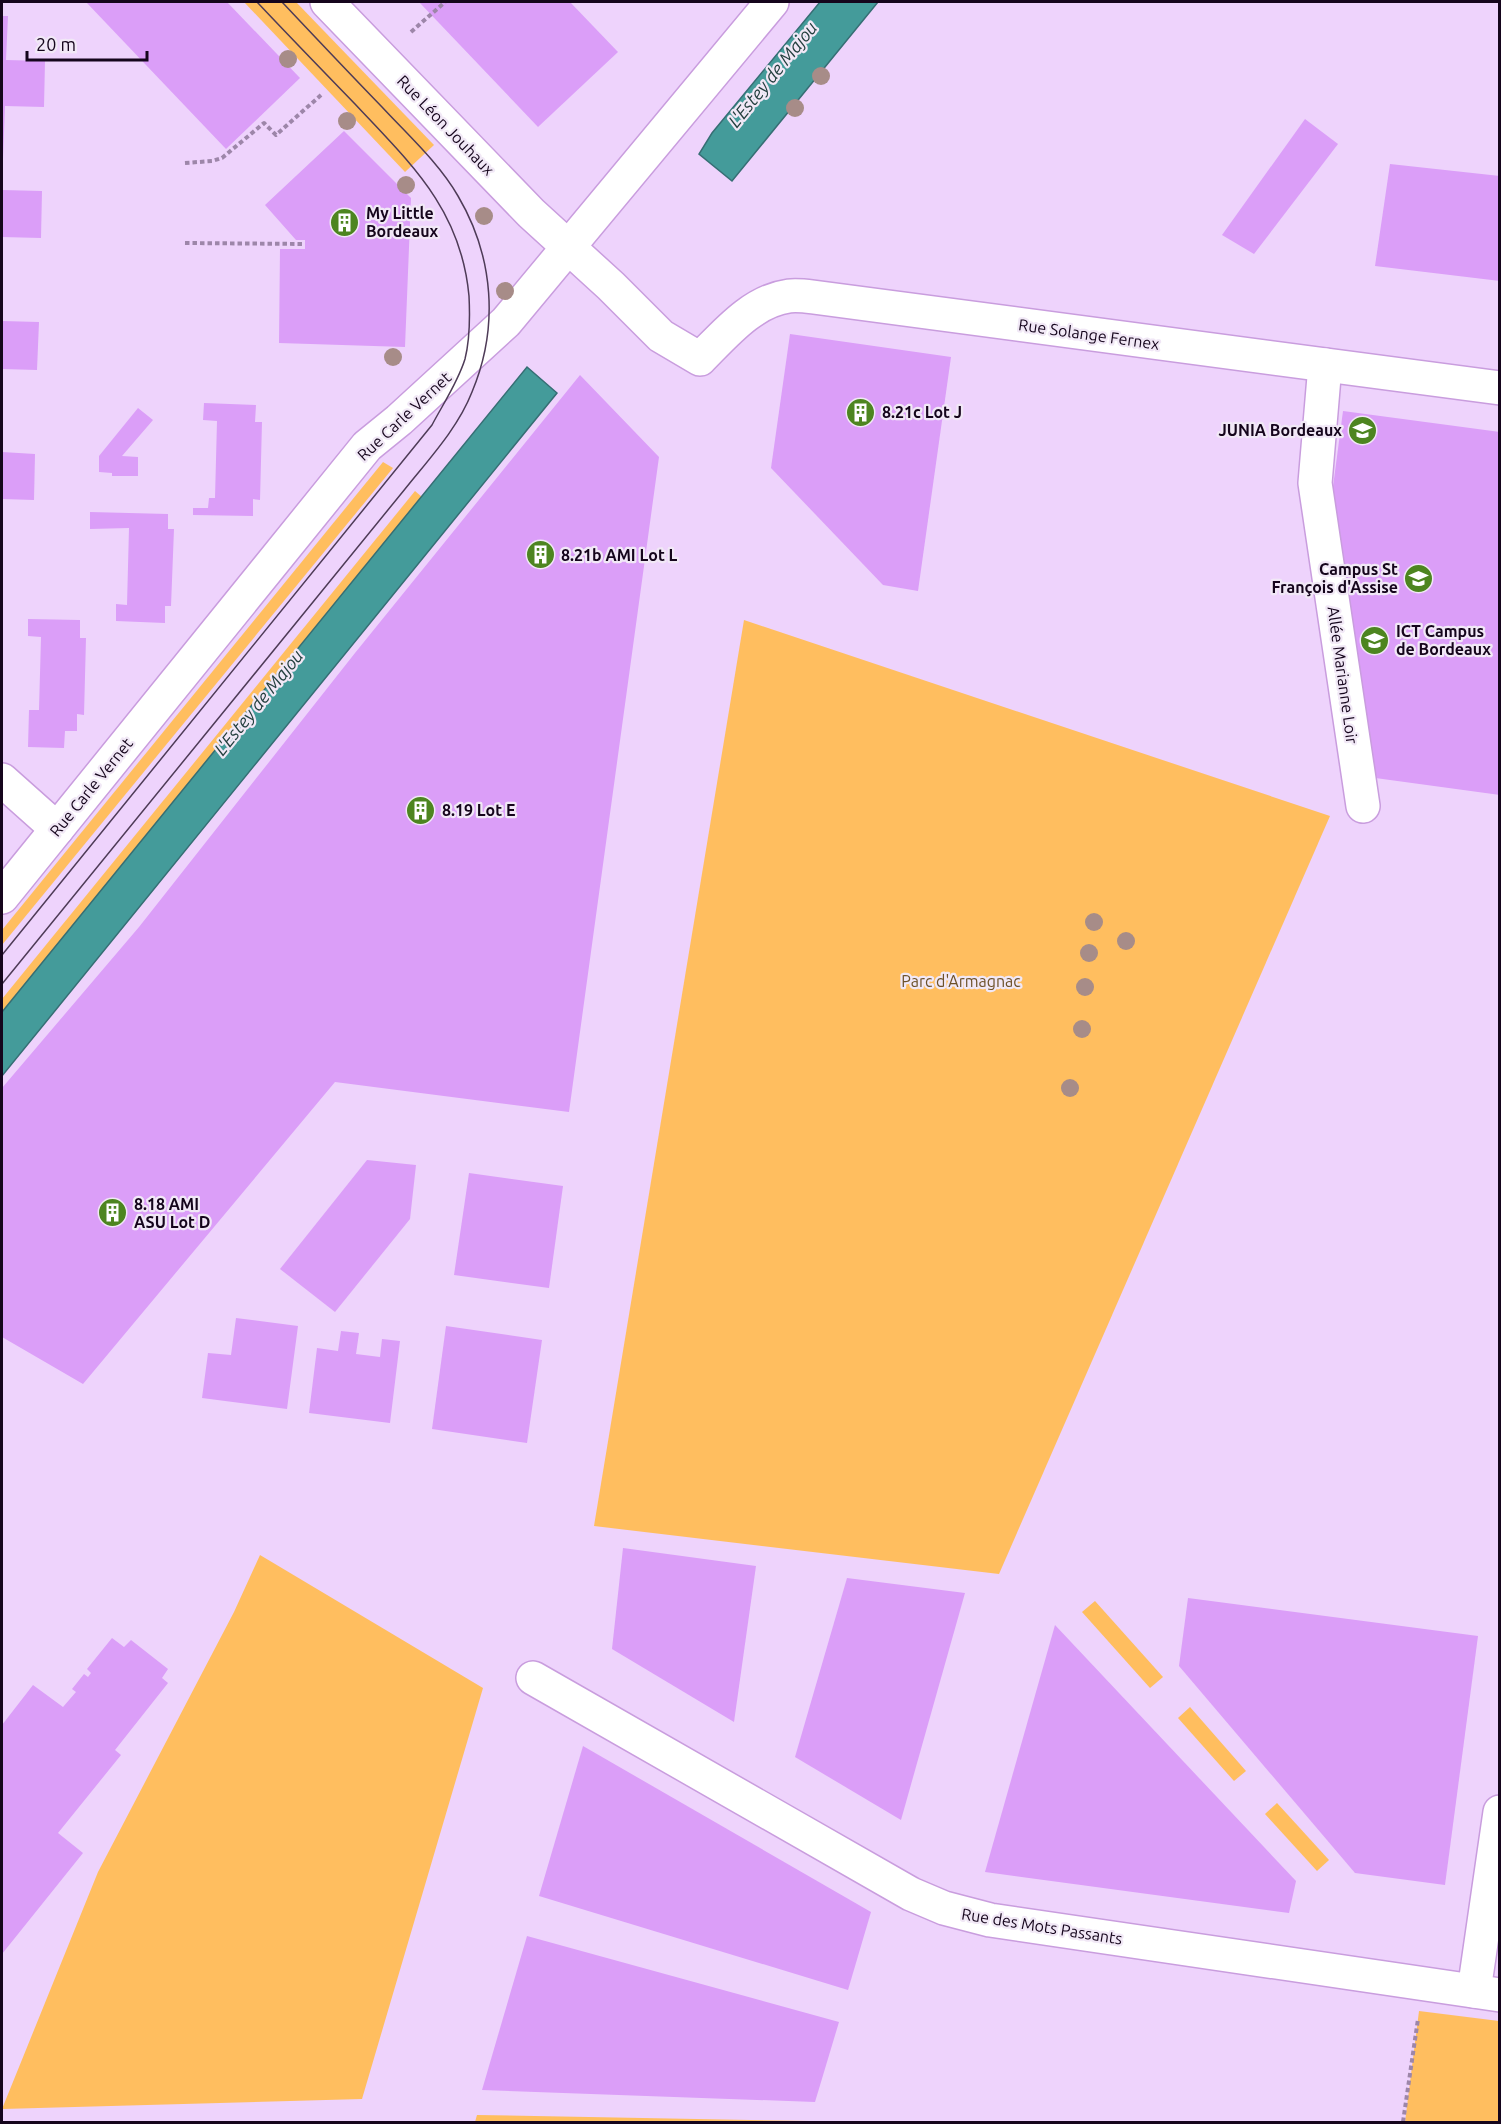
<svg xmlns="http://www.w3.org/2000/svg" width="1501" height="2124" font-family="Ubuntu,sans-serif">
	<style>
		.green { fill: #ffbe5f }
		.water { fill: #449b9a; stroke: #366e74; stroke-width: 1.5 }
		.building { fill: #db9ef8 }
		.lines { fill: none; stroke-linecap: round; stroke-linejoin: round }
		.street-casing { stroke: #c99dde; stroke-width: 36 }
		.path { stroke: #9d86a9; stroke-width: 4; stroke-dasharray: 4.5 3; stroke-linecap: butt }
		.street { stroke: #fff; stroke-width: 33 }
		.tram { stroke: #4e3b57; stroke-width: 1.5 }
		.tree { fill: #a78c88 }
		.labels { text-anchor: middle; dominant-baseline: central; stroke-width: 4.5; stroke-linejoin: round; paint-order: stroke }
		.street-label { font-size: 16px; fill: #15051c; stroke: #f1e8f6 }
		.poi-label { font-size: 16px; font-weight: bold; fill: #15051c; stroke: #f1e8f6; text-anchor: start }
		.park-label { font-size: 16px; fill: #6d5129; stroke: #f1e8f6 }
		.water-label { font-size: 18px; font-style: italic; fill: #233f3e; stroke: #f1e8f6 }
	</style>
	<rect width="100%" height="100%" fill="#eed3fc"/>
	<g class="green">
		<polygon points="244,2 296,2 434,145 405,172"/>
		<polygon points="383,462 393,468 2,945 2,930"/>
		<polygon points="415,491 422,497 2,1013 2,999"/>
		<polygon points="744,620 1330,816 999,1574 594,1526"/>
		<polygon points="260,1555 483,1688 362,2099 2,2109 98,1872 234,1612"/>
		<polygon points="1095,1601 1163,1677 1150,1688 1082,1612"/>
		<polygon points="1190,1707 1246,1771 1234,1781 1178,1718"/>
		<polygon points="1277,1803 1329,1860 1317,1871 1265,1814"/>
		<polygon points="1419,2011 1499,2021 1499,2122 1405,2122"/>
		<polygon points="477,2115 810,2121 475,2122"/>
	</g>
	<g class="water">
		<polygon points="820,2 878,2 732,181 699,154 712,133"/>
		<polygon points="527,367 557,393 2,1076 2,1012"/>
	</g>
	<g class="building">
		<polygon points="86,2 227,2 300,78 226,149"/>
		<polygon points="419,2 570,2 618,52 538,127"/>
		<polygon points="2,16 8,16 6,60 45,61 44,107 5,106 3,159 2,159"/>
		<polygon points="1305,119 1338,144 1254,254 1222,235"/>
		<polygon points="344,131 411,198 405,347 279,343 280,249 305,249 305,240 296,240 265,205"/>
		<polygon points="1390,164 1500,176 1500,281 1375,266"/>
		<polygon points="2,190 42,191 41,238 2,237"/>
		<polygon points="2,321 39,322 37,370 2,369"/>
		<polygon points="790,334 951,357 918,591 883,585 771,468"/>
		<polygon points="580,375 659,457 569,1112 335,1082 83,1384 2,1337 2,1088 139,927 355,653"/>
		<polygon points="204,403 256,405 255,422 262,422 260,500 253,499 253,516 193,515 193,508 208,508 209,498 215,498 217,421 203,420"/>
		<polygon points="138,408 153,420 122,456 138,457 138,476 112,476 112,473 99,472 99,456"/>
		<polygon points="1343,411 1500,432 1500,795 1368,777 1329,517"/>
		<polygon points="2,452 35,454 34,500 2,499"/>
		<polygon points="90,512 168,514 168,529 174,529 171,606 165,606 165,623 116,621 116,604 127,605 129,528 90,529"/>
		<polygon points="28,619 80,620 80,638 86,638 84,715 77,714 77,731 65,731 64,748 28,747 29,710 39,710 41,637 28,636"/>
		<polygon points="367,1160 416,1165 410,1219 335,1312 280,1269"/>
		<polygon points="469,1173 563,1186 549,1288 454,1275"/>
		<polygon points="236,1318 298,1326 287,1409 202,1398 208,1353 231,1355"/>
		<polygon points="446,1326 542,1340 527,1443 432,1429"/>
		<polygon points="341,1331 359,1333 356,1354 380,1357 382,1339 400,1341 390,1423 309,1413 317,1348 338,1351"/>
		<polygon points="623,1548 756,1566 734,1722 612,1649"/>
		<polygon points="847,1578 965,1593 901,1820 795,1757"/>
		<polygon points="1188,1598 1478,1636 1445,1885 1355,1873 1179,1666"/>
		<polygon points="1055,1625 1296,1881 1289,1913 985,1872"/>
		<polygon points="112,1638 124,1647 131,1640 168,1669 162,1678 168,1683 115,1750 121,1755 58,1833 83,1853 2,1954 2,1725 33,1685 63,1707 76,1692 72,1689 84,1674 88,1677 91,1673 87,1669"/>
		<polygon points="583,1746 871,1912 848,1990 539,1896"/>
		<polygon points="527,1936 839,2022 815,2102 482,2090"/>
	</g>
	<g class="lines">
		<defs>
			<g id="street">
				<path d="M327,2l204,211 80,73 50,50 39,23c25,-25 52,-58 89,-63 7,-1 16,0 24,1l687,91"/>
				<polyline points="1325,365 1315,483 1363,806"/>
				<polyline points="2,780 57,829"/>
				<polyline points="2,897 367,446 399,420 506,322 772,2"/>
				<polyline points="533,1678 911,1894 944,1908 990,1920 1500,1995"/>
				<polyline points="1474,1991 1500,1812"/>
			</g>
		</defs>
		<use href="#street" class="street-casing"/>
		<g class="path">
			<polyline points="411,32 445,2"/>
			<polyline points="185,163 212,161 222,158 264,123 276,135 321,95"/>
			<polyline points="185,243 305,244"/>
			<polyline points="1403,2122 1418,2019"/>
		</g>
		<use href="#street" class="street"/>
		<g class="tram">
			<path d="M2,955l430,-530c11,-21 26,-43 33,-66 5,-20 5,-43 4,-63 -8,-87 -58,-132 -114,-192 -33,-34 -66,-68 -98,-102"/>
			<path d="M2,984l403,-495c24,-30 53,-61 67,-97 27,-64 22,-135 -14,-196 -19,-33 -50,-61 -76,-89 -34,-35 -67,-70 -100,-105"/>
		</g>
	</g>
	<g class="tree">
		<circle cx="288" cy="59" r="9"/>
		<circle cx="821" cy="76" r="9"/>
		<circle cx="795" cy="108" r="9"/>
		<circle cx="347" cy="121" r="9"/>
		<circle cx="406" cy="185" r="9"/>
		<circle cx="484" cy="216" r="9"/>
		<circle cx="505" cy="291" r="9"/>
		<circle cx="393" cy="357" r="9"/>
		<circle cx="1094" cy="922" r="9"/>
		<circle cx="1126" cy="941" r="9"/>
		<circle cx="1089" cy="953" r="9"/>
		<circle cx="1085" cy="987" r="9"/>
		<circle cx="1082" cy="1029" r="9"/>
		<circle cx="1070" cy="1088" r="9"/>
	</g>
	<defs>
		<symbol id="building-disc" viewBox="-11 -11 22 22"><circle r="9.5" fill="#4d8520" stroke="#f1e8f6"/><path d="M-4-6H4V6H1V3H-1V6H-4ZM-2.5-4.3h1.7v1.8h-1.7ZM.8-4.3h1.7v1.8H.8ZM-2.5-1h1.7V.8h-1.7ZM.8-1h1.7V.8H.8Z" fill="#fff"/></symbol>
		<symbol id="school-disc" viewBox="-11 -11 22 22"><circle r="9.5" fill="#4d8520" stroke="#f1e8f6"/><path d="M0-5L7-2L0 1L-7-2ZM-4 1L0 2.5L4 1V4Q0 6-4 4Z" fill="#fff"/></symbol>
		<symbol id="university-disc" viewBox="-11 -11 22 22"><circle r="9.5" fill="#4d8520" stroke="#f1e8f6"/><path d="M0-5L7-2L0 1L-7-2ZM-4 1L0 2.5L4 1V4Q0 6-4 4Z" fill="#fff"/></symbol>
	</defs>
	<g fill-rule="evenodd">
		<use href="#building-disc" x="328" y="206" width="33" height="33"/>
		<use href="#building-disc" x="844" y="396" width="33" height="33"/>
		<use href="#school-disc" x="1346" y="414" width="33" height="33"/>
		<use href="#building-disc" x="524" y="538" width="33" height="33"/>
		<use href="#university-disc" x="1402" y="562" width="33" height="33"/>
		<use href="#school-disc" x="1358" y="624" width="33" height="33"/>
		<use href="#building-disc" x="404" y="794" width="33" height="33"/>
		<use href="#building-disc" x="96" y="1196" width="33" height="33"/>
	</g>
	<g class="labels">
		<g class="street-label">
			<text transform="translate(446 125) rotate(46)">Rue Léon Jouhaux</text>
			<text transform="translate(1089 334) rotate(8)">Rue Solange Fernex</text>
			<text transform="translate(404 416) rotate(-43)">Rue Carle Vernet</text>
			<text transform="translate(1343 675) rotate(82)">Allée Marianne Loir</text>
			<text transform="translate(91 787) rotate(-51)">Rue Carle Vernet</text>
			<text transform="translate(1042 1926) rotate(9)">Rue des Mots Passants</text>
		</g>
		<g class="poi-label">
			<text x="366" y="213">My Little<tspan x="366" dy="18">Bordeaux</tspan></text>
			<text x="882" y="412">8.21c Lot J</text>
			<text x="1342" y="430" text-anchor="end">JUNIA Bordeaux</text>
			<text x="561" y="555">8.21b AMI Lot L</text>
			<text x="1398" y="569" text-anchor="end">Campus St<tspan x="1398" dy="18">François d'Assise</tspan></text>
			<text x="1396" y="631">ICT Campus<tspan x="1396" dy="18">de Bordeaux</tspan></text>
			<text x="442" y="810">8.19 Lot E</text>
			<text x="134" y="1204">8.18 AMI<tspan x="134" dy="18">ASU Lot D</tspan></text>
		</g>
		<g class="park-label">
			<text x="961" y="981">Parc d'Armagnac</text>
		</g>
		<g class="water-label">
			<text transform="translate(772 74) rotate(-51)">L'Estey de Majou</text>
			<text transform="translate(258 702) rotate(-51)">L'Estey de Majou</text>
		</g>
	</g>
	<rect width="1501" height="2124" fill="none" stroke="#15051c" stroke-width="6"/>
	<path d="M27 51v9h120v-9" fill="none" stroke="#15051c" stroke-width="3"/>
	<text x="36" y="51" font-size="18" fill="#15051c" stroke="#f1e8f6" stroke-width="4.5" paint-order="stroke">20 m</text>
</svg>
